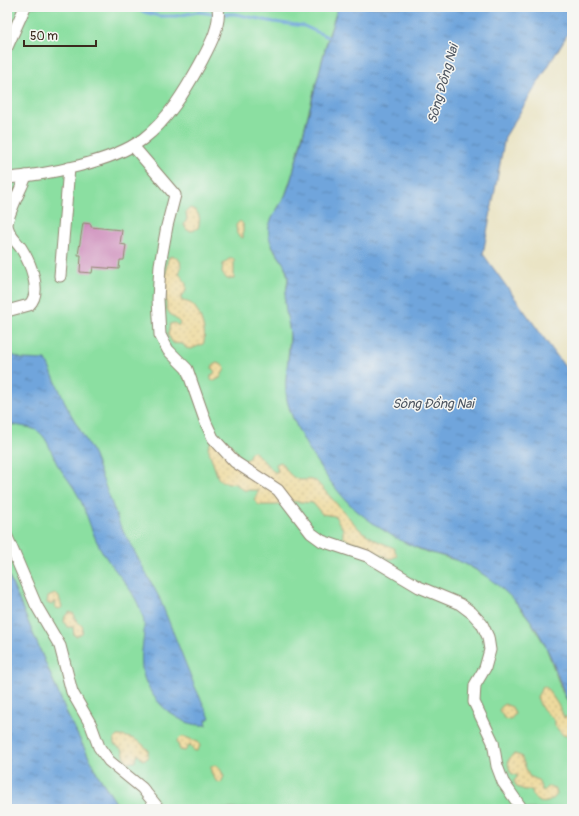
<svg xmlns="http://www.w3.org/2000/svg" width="579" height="816" font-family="Pangolin,sans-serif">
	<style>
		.green { fill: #8bdfa1; stroke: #638460 }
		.sand { fill: url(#sand-dots); stroke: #94825e }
		.water { fill: url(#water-ripples); stroke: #55687d }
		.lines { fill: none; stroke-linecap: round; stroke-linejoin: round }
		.stream { stroke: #6fa5dc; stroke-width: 3 }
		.building { fill: #ce8cbb }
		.minor-casing { stroke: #928772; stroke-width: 13 }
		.minor { stroke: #fff; stroke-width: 11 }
		.labels { text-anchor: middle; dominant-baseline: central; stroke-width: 3; stroke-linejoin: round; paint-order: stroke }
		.water-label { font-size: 13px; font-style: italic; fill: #4d5560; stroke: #f6f6f2 }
	</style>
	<defs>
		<pattern id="sand-dots" width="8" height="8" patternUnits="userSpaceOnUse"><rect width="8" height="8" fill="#eeda9e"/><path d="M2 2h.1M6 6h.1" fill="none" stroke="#cdbb88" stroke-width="1.8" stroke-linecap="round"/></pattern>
		<pattern id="water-ripples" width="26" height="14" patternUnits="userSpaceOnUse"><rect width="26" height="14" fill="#6fa5dc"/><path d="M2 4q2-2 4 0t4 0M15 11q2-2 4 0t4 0" fill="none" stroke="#5c87b2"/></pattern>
	</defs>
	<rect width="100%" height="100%" fill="#f6f6f2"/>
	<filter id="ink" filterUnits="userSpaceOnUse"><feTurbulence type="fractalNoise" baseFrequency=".025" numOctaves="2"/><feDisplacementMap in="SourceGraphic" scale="8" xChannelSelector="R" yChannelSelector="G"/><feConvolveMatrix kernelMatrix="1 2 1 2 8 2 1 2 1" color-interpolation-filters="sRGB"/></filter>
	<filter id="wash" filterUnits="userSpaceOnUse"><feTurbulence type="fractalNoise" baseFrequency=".012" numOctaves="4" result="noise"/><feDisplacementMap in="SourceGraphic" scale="16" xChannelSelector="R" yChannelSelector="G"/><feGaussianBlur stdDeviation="0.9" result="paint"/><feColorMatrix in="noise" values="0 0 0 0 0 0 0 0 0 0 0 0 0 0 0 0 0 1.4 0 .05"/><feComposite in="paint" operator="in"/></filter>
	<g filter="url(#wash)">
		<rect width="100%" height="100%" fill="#eae4c5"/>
		<polygon class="green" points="7,7 338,7 328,37 293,172 285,196 273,216 272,247 284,264 288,277 285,302 290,334 286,381 287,399 292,416 314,457 334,486 356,510 396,538 421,550 462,562 488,577 510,595 530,620 546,647 562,691 572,710 572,809 120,809 98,775 68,716 7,572"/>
		<g class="sand">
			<path d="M190,208c10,3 11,11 8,20l-6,3 -5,-1 -3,-5 3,-6 -1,-7z"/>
			<polygon points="240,221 243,224 243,238 239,236 237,234 236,225"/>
			<path d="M174,256l6,5 1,6 -2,7c7,7 11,15 2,23v3c4,2 9,2 12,5 7,7 15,31 10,39l-12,5 -5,-1 -3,-4 -10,-1 -5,-8 2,-11 5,-1 3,3 2,-3c-4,-5 -10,-7 -13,-14 -2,-4 -2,-47 2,-52z"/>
			<polygon points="229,259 234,259 234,279 227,279 222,273 223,264"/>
			<polygon points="217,363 223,365 225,369 220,378 214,381 211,380 211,376 215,372 212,368 213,365"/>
			<path d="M220,437l8,4 15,20 5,-2 3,-7 3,-1 20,21h4l-2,-8 5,-2c5,7 9,16 19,18 6,0 10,-1 16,1l44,49 15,10 19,8 3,8 -7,3c-10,-4 -17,-10 -26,-14 -7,-4 -15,-2 -21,-8v-8l-8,-13 -13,-2 -9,-11 -22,-2 -13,4h-19l-5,-5 5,-10h-15l-8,-6 -13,-2 -5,-4 -10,-30 2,-5z"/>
			<polygon points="55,594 59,597 62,607 60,609 56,608 54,601 52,605 47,603 48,597"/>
			<polygon points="70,612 74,614 76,620 83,627 82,633 76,636 74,635 73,627 67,627 64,621 65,616"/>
			<path d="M543,686l4,2c6,10 14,19 17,30l4,-2 3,3 1,16 -2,2 -7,-2 -8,-9v-5l-14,-14 -4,-10z"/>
			<polygon points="504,704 512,707 515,714 510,720 505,719 499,710"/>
			<path d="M118,736c12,0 23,5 30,14v8l-6,2 -4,-6 -3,8h-7l-3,-3 -2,-9 -9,-6v-4z"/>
			<polygon points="185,737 198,742 200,746 197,751 193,750 190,744 185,751 180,750 177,741 181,737"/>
			<path d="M514,754l7,2 8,20 9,4 4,10 2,1 3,-4 3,-1 6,4 1,4c-7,12 -24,12 -25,-4h-7l-8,-3 -3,-6 4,-5 -7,-3c-3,-7 -5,-14 3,-19z"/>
			<polygon points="215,765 219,767 224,776 221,783 216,781 211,772 211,767"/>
		</g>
		<g class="water">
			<path d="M338,7h234v20l-67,110 -22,117 82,113 7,7v336c-11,-21 -16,-43 -26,-63 -17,-36 -47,-67 -83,-84 -12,-6 -27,-8 -40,-13 -24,-8 -46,-23 -66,-39 -25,-21 -63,-79 -70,-111 -4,-21 3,-43 3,-64 0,-11 -5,-22 -5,-34 -1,-8 4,-17 3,-25 -2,-19 -23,-30 -19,-51 3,-11 11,-20 16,-30 3,-7 6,-16 8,-24 16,-55 27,-111 45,-165z"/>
			<path d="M7,353l15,6 24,1 22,49 24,42 28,74 39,72 36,90 15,31 -4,2 1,5c-30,3 -62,-29 -65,-57 -3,-20 7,-39 -1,-57 -10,-26 -25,-37 -38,-58 -11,-17 -15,-38 -24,-56 -6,-12 -15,-22 -22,-33 -5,-10 -9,-25 -18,-32 -10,-7 -22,-5 -32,-9z"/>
			<polygon points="7,572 68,716 98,775 120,809 7,809"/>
		</g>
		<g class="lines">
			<polyline class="stream" points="133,7 144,12 159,16 176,16 198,12 214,14 235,14 274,22 304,26 328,37"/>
		</g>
		<g id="blocks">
			<polygon class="building" points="83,223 91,224 91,227 122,230 120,244 126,245 124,260 120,260 119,269 93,267 92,273 80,272 81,255 78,255"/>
		</g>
	</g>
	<g filter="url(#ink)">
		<use href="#blocks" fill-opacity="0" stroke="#928772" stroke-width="1"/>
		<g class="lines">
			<defs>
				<g id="minor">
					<polyline points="7,47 25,7"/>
					<polyline points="133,146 175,195 167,226 160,265 158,299 160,335 168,350 187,369 206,423 213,438 235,462 278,490 311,533 322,541 367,556 419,587 460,604 472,613 482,624 488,637 490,650 485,668 475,685 474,702 493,742 497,766 503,782 522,809"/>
					<path d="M7,178c38,-3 106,-16 136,-39 25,-19 42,-48 57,-75 9,-17 21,-37 18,-57"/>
					<polyline points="60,276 69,168"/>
					<path d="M7,311l22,-6c14,-13 1,-43 -8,-57 -5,-7 -13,-13 -14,-23 0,-10 15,-38 19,-49"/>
					<polyline points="7,537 36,605 60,646 72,692 91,725 99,747 109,761 142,788 159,809"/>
				</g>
			</defs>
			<use href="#minor" class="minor-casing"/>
			<use href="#minor" class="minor"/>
		</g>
	</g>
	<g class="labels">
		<g class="water-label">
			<text transform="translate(443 84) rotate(-74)">Sông Đồng Nai</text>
			<text x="433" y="404">Sông Đồng Nai</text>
		</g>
	</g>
	<rect width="579" height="816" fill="none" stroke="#f6f6f2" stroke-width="24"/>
	<path d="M24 40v6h72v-6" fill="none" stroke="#3b2a1e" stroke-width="2"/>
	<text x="30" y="40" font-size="12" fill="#3b2a1e" stroke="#f6f6f2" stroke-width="3" paint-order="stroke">50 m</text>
</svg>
